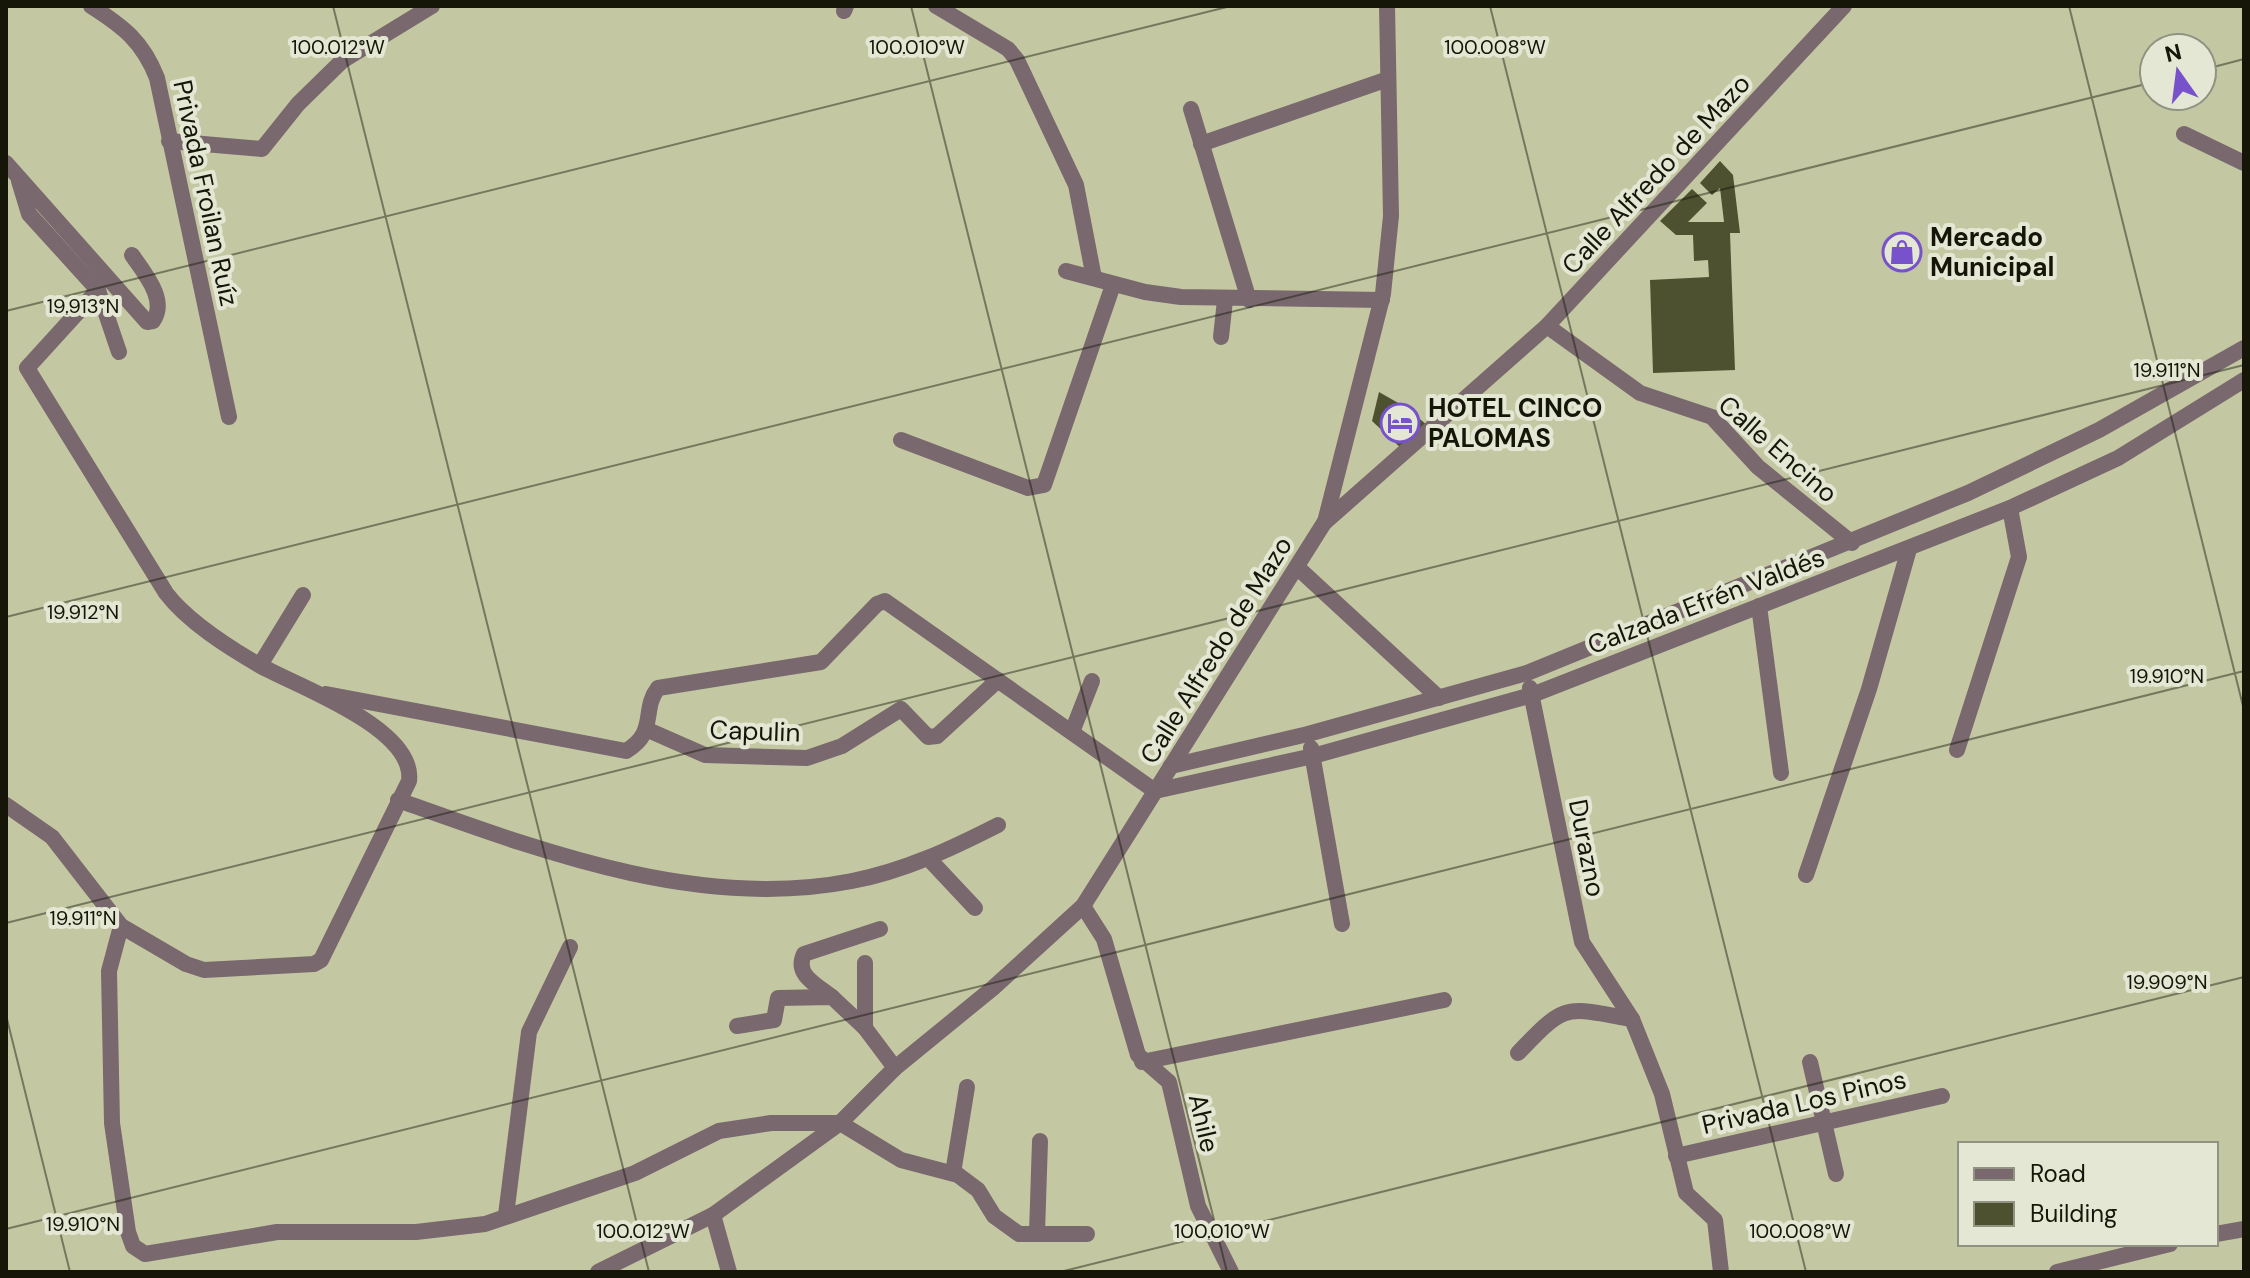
<svg xmlns="http://www.w3.org/2000/svg" width="2250" height="1278" font-family="'DM Sans',sans-serif">
	<style>
		.building { fill: #4d512f }
		.lines { fill: none; stroke-linecap: round; stroke-linejoin: round }
		.street { stroke: #79686e; stroke-width: 16 }
		.ticks { fill: none; stroke: #151608; stroke-width: 2; stroke-opacity: 0.45 }
		.labels { text-anchor: middle; dominant-baseline: central; stroke-width: 8; stroke-linejoin: round; paint-order: stroke }
		.street-label { font-size: 26px; fill: #151608; stroke: #e4e7d4 }
		.poi-label { font-size: 26px; font-weight: bold; fill: #151608; stroke: #e4e7d4; text-anchor: start }
		.ticks-label { font-size: 20px; text-anchor: middle; fill: #151608; stroke: #e4e7d4; stroke-width: 8; stroke-linejoin: round; paint-order: stroke }
	</style>
	<rect width="100%" height="100%" fill="#c4c8a2"/>
	<g class="building">
		<polygon points="1720,161 1733,175 1740,233 1730,233 1735,370 1653,373 1650,280 1709,277 1708,260 1694,261 1693,235 1676,235 1660,221 1692,189 1707,203 1688,222 1724,222 1720,188 1712,195 1700,183"/>
		<polygon points="1379,392 1407,408 1428,426 1403,450 1372,421"/>
	</g>
	<g class="lines">
		<g class="street">
			<path d="M91,6c33,21 52,36 66,72l72,339"/>
			<polyline points="936,6 1008,49 1017,60 1076,185 1094,278"/>
			<polyline points="844,11 846,6"/>
			<polyline points="1191,109 1249,300"/>
			<polyline points="2184,134 2244,163"/>
			<polyline points="169,141 262,149 298,104 342,61 432,6"/>
			<polyline points="1201,144 1388,79"/>
			<path d="M6,163l141,159 6,-1c15,-21 -9,-48 -21,-66"/>
			<polyline points="19,181 29,214 98,290 119,352"/>
			<polyline points="1066,271 1145,292 1181,297 1382,300"/>
			<polyline points="1547,326 1640,393 1712,417 1758,467 1852,543"/>
			<polyline points="1221,337 1225,300"/>
			<polyline points="901,440 1028,488 1044,485 1113,285"/>
			<polyline points="1325,522 1383,294 1391,216 1387,6"/>
			<polyline points="1298,568 1439,698"/>
			<polyline points="1759,606 1781,773"/>
			<polyline points="260,665 303,595"/>
			<polyline points="1530,688 1582,942 1632,1019 1662,1094 1686,1193 1715,1220 1721,1272"/>
			<path d="M326,694l300,57c32,-19 15,-41 32,-63l163,-26 56,-58 8,-3 270,190"/>
			<polyline points="648,730 705,755 807,758 842,746 901,709 928,737 937,736 998,680"/>
			<polyline points="1072,732 1092,681"/>
			<polyline points="1311,748 1342,924"/>
			<polyline points="1957,750 2019,557 2010,508"/>
			<polyline points="1171,766 1308,734 1527,673 1968,493 2099,430 2244,348"/>
			<polyline points="1155,791 1313,756 1532,695 2010,508 2118,458 2244,380"/>
			<path d="M398,800c143,51 301,111 454,81 52,-10 99,-32 146,-56"/>
			<path d="M6,805l46,32 69,89 65,38 18,6 110,-6 7,-4 88,-179c7,-53 -113,-95 -150,-116 -31,-18 -71,-43 -93,-72l-139,-225 71,-78"/>
			<polyline points="929,859 975,908"/>
			<polyline points="1806,875 1869,689 1909,549"/>
			<polyline points="1083,906 1104,939 1138,1055 1169,1082 1198,1206 1231,1272"/>
			<polyline points="121,926 109,971 112,1123 128,1232 133,1246 145,1254 277,1232 416,1232 485,1224 635,1173 719,1131 771,1123 840,1123 901,1160 958,1175 978,1190 994,1216 1019,1234 1087,1234"/>
			<polyline points="865,963 865,1028 895,1068"/>
			<path d="M832,997c-15,-12 -38,-22 -28,-43l76,-25"/>
			<polyline points="737,1026 774,1020 778,998 832,997 865,1028"/>
			<path d="M1518,1053c49,-51 45,-46 114,-34"/>
			<polyline points="1142,1062 1444,1000"/>
			<polyline points="1810,1062 1836,1174"/>
			<polyline points="1676,1156 1942,1096"/>
			<polyline points="953,1173 967,1087"/>
			<polyline points="506,1215 529,1032 570,947"/>
			<polyline points="713,1215 729,1272"/>
			<polyline points="1037,1233 1040,1141"/>
			<polyline points="2216,1234 2244,1229"/>
			<polyline points="598,1272 713,1215 840,1123 895,1068 993,988 1083,906 1324,523 1547,326 1844,6"/>
			<polyline points="2057,1272 2170,1244"/>
		</g>
	</g>
	<path class="ticks" d="M333,6l316,1266M911,6l316,1266M1490,6l316,1266M2069,6l175,704M2202,70l42,-11M6,311l1225,-305M6,617l2148,-535M6,923l2238,-558M6,1015l64,257M6,1229l2238,-558M1060,1272l1184,-295"/>
	<defs>
		<symbol id="shop-ring" viewBox="-11 -11 22 22"><circle r="9.5" fill="#e4e7d4" stroke="#7752cb" stroke-width="1.5"/><path d="M-5-2.5h2.3a2.7 3.5 0 0 1 5.4 0H5L5.5 6h-11ZM-1.5-2.5h3a1.5 2.3 0 0 0-3 0Z" fill="#7752cb"/></symbol>
		<symbol id="hotel-ring" viewBox="-11 -11 22 22"><circle r="9.5" fill="#e4e7d4" stroke="#7752cb" stroke-width="1.5"/><path d="M-6-4.5h1.5V1H6V5H4.5V3h-9V5H-6ZM-4 0a1.8 1.8 0 1 1 3.6 0ZM.5 0V-2.5h3Q6-2.5 6 0Z" fill="#7752cb"/></symbol>
	</defs>
	<g fill-rule="evenodd">
		<use href="#shop-ring" x="1880" y="230" width="44" height="44"/>
		<use href="#hotel-ring" x="1378" y="401" width="44" height="44"/>
	</g>
	<g class="labels">
		<g class="street-label">
			<text transform="translate(1656 174) rotate(-47)">Calle Alfredo de Mazo</text>
			<text transform="translate(206 193) rotate(78)">Privada Froilan Ruíz</text>
			<text transform="translate(1778 449) rotate(41)">Calle Encino</text>
			<text transform="translate(1706 601) rotate(-21)">Calzada Efrén Valdés</text>
			<text transform="translate(1216 650) rotate(-58)">Calle Alfredo de Mazo</text>
			<text transform="translate(755 731) rotate(2)">Capulin</text>
			<text transform="translate(1587 848) rotate(79)">Durazno</text>
			<text transform="translate(1804 1102) rotate(-13)">Privada Los Pinos</text>
			<text transform="translate(1204 1123) rotate(77)">Ahile</text>
		</g>
		<g class="poi-label">
			<text x="1930" y="237">Mercado<tspan x="1930" dy="30">Municipal</tspan></text>
			<text x="1428" y="408">HOTEL CINCO<tspan x="1428" dy="30">PALOMAS</tspan></text>
		</g>
	</g>
	<g class="ticks-label">
		<text x="338" y="54">100.012°W</text>
		<text x="917" y="54">100.010°W</text>
		<text x="1495" y="54">100.008°W</text>
		<text x="83" y="313">19.913°N</text>
		<text x="2167" y="377">19.911°N</text>
		<text x="83" y="619">19.912°N</text>
		<text x="2167" y="683">19.910°N</text>
		<text x="83" y="925">19.911°N</text>
		<text x="2167" y="989">19.909°N</text>
		<text x="83" y="1231">19.910°N</text>
		<text x="643" y="1238">100.012°W</text>
		<text x="1222" y="1238">100.010°W</text>
		<text x="1800" y="1238">100.008°W</text>
	</g>
	<rect width="2250" height="1278" fill="none" stroke="#151608" stroke-width="16"/>
	<rect x="1958" y="1142" width="260" height="104" fill="#e4e7d4" stroke="#919382" stroke-width="2"/>
	<rect x="1974" y="1168" width="40" height="12" fill="#79686e" stroke="#919382" stroke-width="2"/>
	<text x="2030" y="1182" font-size="24" fill="#151608">Road</text>
	<rect x="1974" y="1202" width="40" height="24" fill="#4d512f" stroke="#919382" stroke-width="2"/>
	<text x="2030" y="1222" font-size="24" fill="#151608">Building</text>
	<g transform="translate(2178 72) rotate(346)"><circle r="38" fill="#e4e7d4" stroke="#919382" stroke-width="2"/>
	<path d="M0-6L14 30L0 20L-14 30Z" fill="#7752cb"/>
	<text y="-12" font-size="22" font-weight="bold" text-anchor="middle" fill="#151608">N</text>
	</g>
</svg>
